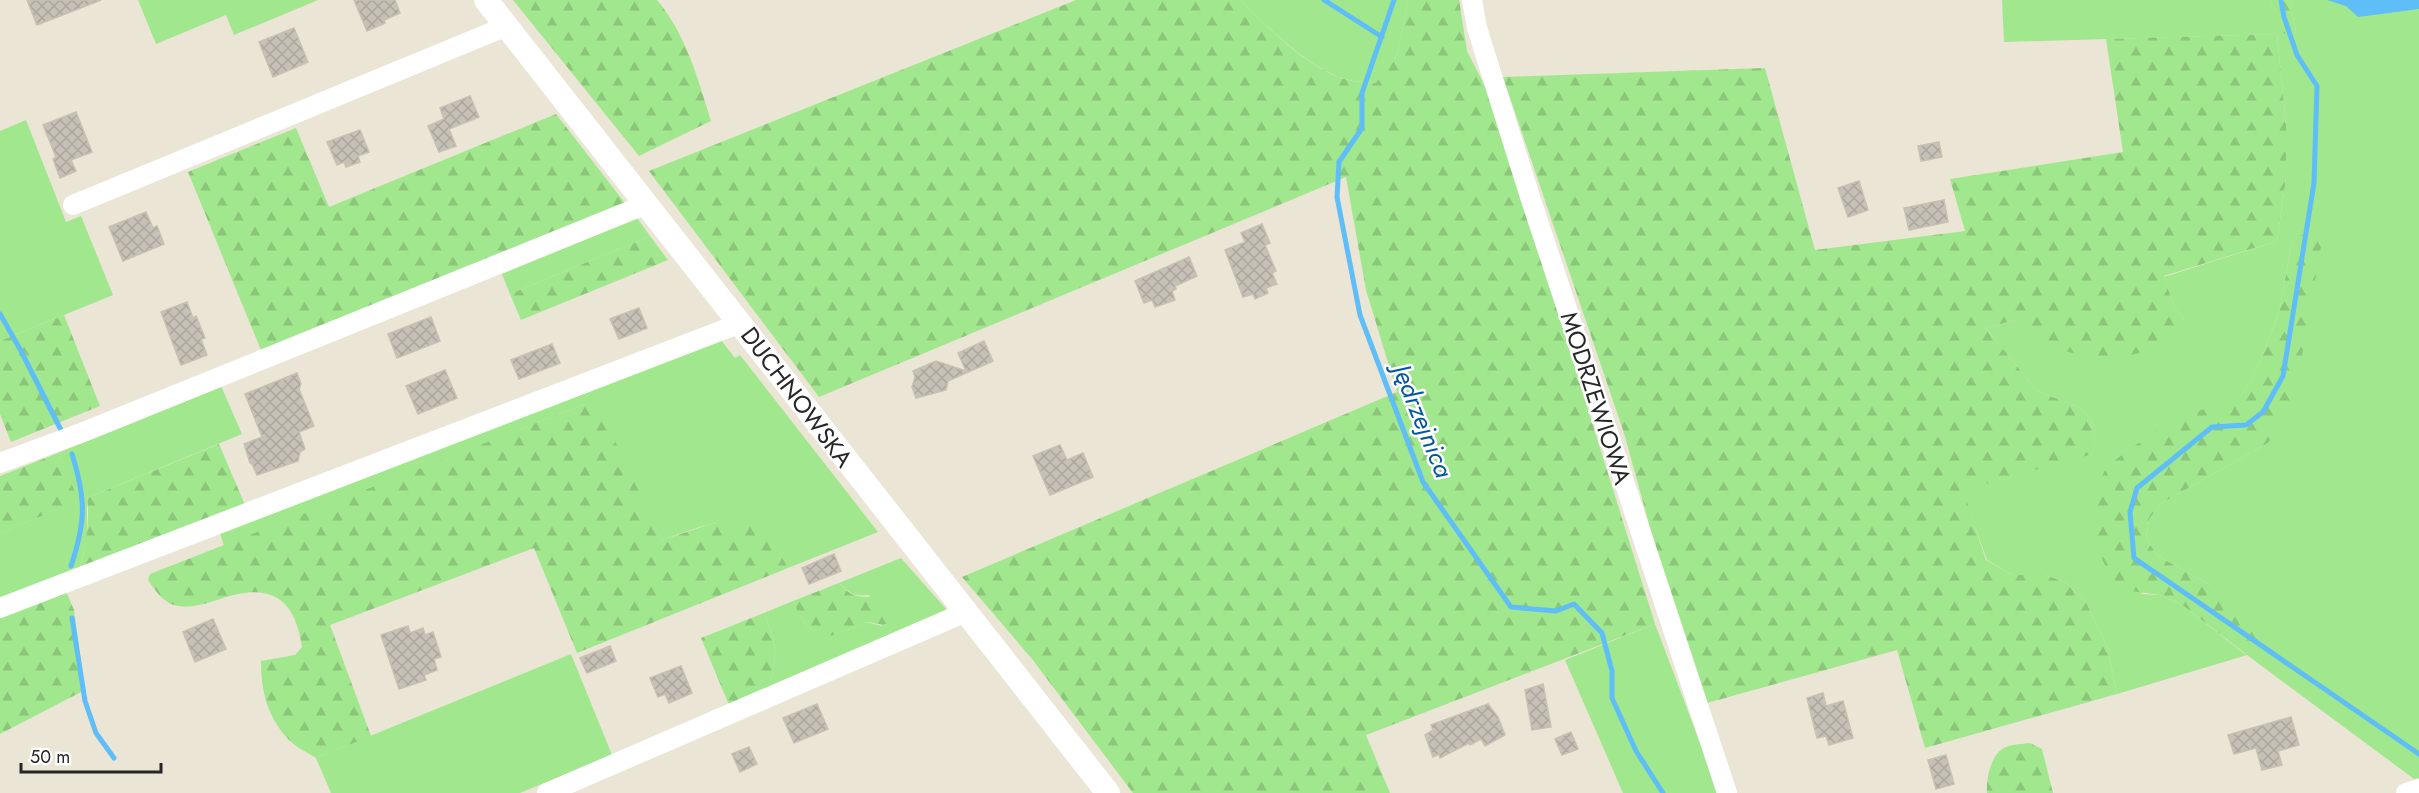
<svg xmlns="http://www.w3.org/2000/svg" width="2419" height="793" font-family="Jost,sans-serif">
	<style>
		.grass { fill: #a1e78d; fill-rule: evenodd }
		.forest { fill: url(#forest-firs) }
		.water { fill: #5fbdf8 }
		.lines { fill: none; stroke-linecap: round; stroke-linejoin: round }
		.stream { stroke: #5fbdf8; stroke-width: 5 }
		.building { fill: url(#building-cross-hatch); stroke: #c6c1b1; stroke-width: 1.5 }
		.minor { stroke: #fff; stroke-width: 20 }
		.tertiary { stroke: #fff; stroke-width: 24 }
		.labels { text-anchor: middle; dominant-baseline: central; stroke-width: 5; stroke-linejoin: round; paint-order: stroke }
		.street-label { font-size: 24px; fill: #272727; stroke: #fff }
		.water-label { font-size: 26px; font-style: italic; fill: #02579f; stroke: #fff }
	</style>
	<defs>
		<pattern id="forest-firs" width="22" height="20" patternUnits="userSpaceOnUse" patternTransform="scale(1.5)"><rect width="22" height="20" fill="#a1e78d"/><path d="M5 1l3.5 6h-7zM16 11l3.5 6h-7z" fill="#8bc67a"/></pattern>
		<pattern id="building-cross-hatch" width="8" height="8" patternUnits="userSpaceOnUse" patternTransform="scale(1.5)"><rect width="8" height="8" fill="#c6c1b7"/><path d="M0 0l8 8M0 8l8-8" fill="none" stroke="#aaa69d"/></pattern>
	</defs>
	<rect width="100%" height="100%" fill="#ebe5d6"/>
	<g class="grass">
		<polygon points="138,0 318,0 234,35 226,15 156,44"/>
		<path d="M1241,0h167l-11,55 -20,28c-8,-1 -16,-1 -24,-2 -38,-7 -86,-53 -112,-81z"/>
		<path d="M2002,0h268l7,33 19,-1 -6,-32h129v778l-5,1 -167,-124 -130,39 -9,-45 -22,-47 -20,-19 -20,-8h-34l-25,-15 -25,-70 130,-36 3,-15 -4,-19 -12,-13 -42,-16 -51,-63 29,-8 169,-1 -11,-14 -9,-28 113,-36 9,-63v-54l-9,-90 -273,8zM2293,237l-25,206 -106,60 -13,16 -3,20 12,17 52,29 36,70 -65,-51 -21,-9 -18,-1 -35,-128 116,-63 17,-7 11,-15 9,-19 19,-50z"/>
		<polygon points="26,120 66,222 81,216 113,295 0,341 0,131"/>
		<polygon points="637,218 650,236 510,294 502,274"/>
		<path d="M721,340l14,18 5,-3 138,177 -90,36c-34,-65 -69,-48 -126,-28l-23,-45 -54,-91 -361,142 -4,-13z"/>
		<polygon points="221,386 242,434 87,498 87,537 80,568 0,599 0,533 78,501 58,453"/>
		<path d="M901,558l45,51 -4,7 -172,72c6,-36 9,-40 -6,-75l29,-12c14,30 24,42 57,28 5,-2 13,-7 18,-6 4,0 9,2 14,3l-13,-31c-15,2 -20,-2 -30,-12z"/>
		<polygon points="1655,624 1719,793 1623,793 1565,660"/>
		<polygon points="571,654 612,755 520,793 331,793 316,758"/>
	</g>
	<g class="forest">
		<path d="M513,0h144c29,34 41,79 54,121l-72,35z"/>
		<path d="M1076,0h165c26,28 73,74 112,81 8,1 16,1 23,2l21,-28 11,-55h51l8,51 23,45 165,528 -289,111 24,58h-257l-101,-134 -70,-82 435,-185 -31,-102 -20,-113 -527,220 -170,-226z"/>
		<path d="M2270,0h20l6,33 -19,1 9,90v54l-9,63 -113,35 9,29 11,14 -1,11c-37,31 -83,33 -128,18 -8,-3 -20,-4 -27,-9 -5,-4 -10,-14 -13,-19l-29,8 51,63 42,16 12,13 4,19 -2,15 -130,36 23,70 26,15h34l20,8 20,19 22,47 9,45 -192,54 -28,-98 -190,53 -39,-110 -44,-160 -121,-356 262,-9 50,182 150,-19 -15,-52 173,-27 -17,-113 170,-5z"/>
		<polygon points="556,114 628,207 263,355 188,172 296,128 329,207"/>
		<polygon points="2324,229 2298,379 2283,422 2268,443 2162,503 2149,519 2146,539 2158,556 2210,585 2282,646 2247,655 2181,604 2160,595 2116,589 2091,535 2095,492 2107,466 2155,431 2193,413 2240,396 2251,381 2260,362 2279,312 2293,237"/>
		<polygon points="650,236 668,260 521,320 510,294"/>
		<polygon points="64,315 100,406 11,442 0,414 0,341"/>
		<path d="M585,404l10,4 17,27 50,105c60,-18 90,-41 126,28l-211,85 -43,-105 -204,77 41,111 -55,22c-9,-6 -21,-11 -28,-19 -21,-23 -27,-48 -27,-78l34,-6 7,-8c-6,-39 -22,-61 -64,-53 -21,4 -42,17 -64,11 -11,-3 -20,-16 -26,-25l2,-6z"/>
		<path d="M219,444l26,61 -165,63c6,-24 10,-45 7,-70z"/>
		<polygon points="58,453 79,501 0,533 0,476"/>
		<path d="M839,583c4,4 9,10 15,12 16,6 39,-9 34,28 -9,4 -15,-2 -23,0 -9,2 -18,8 -27,11 -24,8 -37,-14 -45,-33z"/>
		<polygon points="66,591 74,610 85,690 0,734 0,616"/>
		<path d="M764,613c15,35 12,39 6,75l-41,17 -28,-67z"/>
		<path d="M2030,743l12,6 11,44h-66c-1,-15 4,-40 19,-46 7,-3 16,-3 24,-4z"/>
	</g>
	<polygon class="water" points="2327,0 2419,0 2419,9 2358,17 2346,6"/>
	<g class="lines">
		<g class="stream">
			<polyline points="1324,0 1382,37"/>
			<polyline points="1394,0 1362,93 1362,128 1339,162 1337,197 1360,315 1423,482 1511,607 1556,611 1574,604 1602,633 1612,671 1612,698 1636,751 1663,793"/>
			<polyline points="2281,0 2284,17 2297,55 2317,86 2314,183 2283,376 2263,412 2246,425 2212,427 2137,488 2130,512 2134,558 2419,754"/>
			<polyline points="0,314 21,351 61,430"/>
			<path d="M71,566c15,-45 15,-67 1,-112"/>
			<polyline points="72,618 85,701 96,733 114,758"/>
		</g>
	</g>
	<g class="building">
		<polygon points="27,0 101,0 37,25"/>
		<polygon points="354,0 395,0 400,13 384,20 385,23 367,31"/>
		<polygon points="294,28 308,62 273,77 259,42"/>
		<polygon points="470,96 479,117 449,129 456,146 439,152 428,126 444,119 440,108"/>
		<polygon points="76,112 92,152 71,160 76,171 60,178 53,159 56,157 43,125"/>
		<polygon points="360,130 369,152 358,156 360,162 346,167 344,162 337,165 327,142"/>
		<polygon points="1939,142 1942,157 1921,161 1918,146"/>
		<polygon points="1859,181 1868,210 1848,217 1838,188"/>
		<polygon points="1944,200 1948,222 1909,230 1904,208"/>
		<polygon points="146,212 153,228 157,226 164,244 123,261 109,227"/>
		<polygon points="1262,224 1270,243 1265,245 1276,271 1272,273 1277,284 1266,288 1268,293 1255,299 1253,294 1243,297 1225,250 1245,242 1241,233"/>
		<polygon points="1189,257 1197,276 1175,286 1176,289 1172,291 1175,300 1155,307 1152,300 1144,303 1135,281"/>
		<polygon points="187,302 193,318 196,316 205,338 201,339 207,355 181,365 161,312"/>
		<polygon points="639,308 647,328 619,339 610,319"/>
		<polygon points="431,317 440,341 397,358 388,334"/>
		<polygon points="984,341 993,361 948,381 946,390 916,398 912,387 915,377 913,371 936,361 966,371 958,353"/>
		<polygon points="552,344 560,363 519,379 511,360"/>
		<polygon points="445,370 457,398 418,414 406,386"/>
		<polygon points="297,373 301,384 299,389 314,426 299,432 305,449 300,452 298,461 257,475 252,464 250,463 244,444 262,437 245,394"/>
		<polygon points="1060,445 1067,460 1083,453 1093,477 1050,495 1033,456"/>
		<polygon points="834,554 841,571 809,584 802,568"/>
		<polygon points="213,619 226,649 195,662 183,632"/>
		<polygon points="408,626 410,633 423,628 425,635 433,632 441,657 434,659 437,670 424,675 426,680 399,689 381,635"/>
		<polygon points="610,646 616,661 587,673 580,658"/>
		<polygon points="681,666 692,693 669,703 665,694 658,697 650,678"/>
		<polygon points="1543,684 1551,727 1532,730 1525,690"/>
		<polygon points="1823,693 1826,706 1843,701 1853,738 1829,745 1826,736 1817,738 1807,698"/>
		<polygon points="817,704 828,729 794,743 783,718"/>
		<polygon points="1488,704 1498,717 1505,735 1485,746 1481,739 1470,745 1469,743 1440,758 1439,754 1433,757 1425,735 1433,730 1431,725"/>
		<polygon points="2291,717 2299,745 2278,751 2282,765 2262,770 2256,748 2234,754 2228,735"/>
		<polygon points="1571,732 1578,749 1562,755 1555,739"/>
		<polygon points="749,747 757,764 740,772 732,754"/>
		<polygon points="1946,755 1954,784 1936,789 1928,760"/>
	</g>
	<g class="lines">
		<g class="minor">
			<polyline points="1472,0 1477,28 1531,200 1727,793"/>
			<polyline points="73,205 507,26"/>
			<polyline points="0,463 86,431 647,204"/>
			<polyline points="0,608 741,323"/>
			<polyline points="547,793 966,612"/>
			<polyline points="2406,793 2419,789"/>
		</g>
		<polyline class="tertiary" points="486,0 1108,793"/>
	</g>
	<g class="labels">
		<g class="street-label">
			<text transform="translate(797 397) rotate(53)">DUCHNOWSKA</text>
			<text transform="translate(1596 398) rotate(72)">MODRZEWIOWA</text>
		</g>
		<g class="water-label">
			<text transform="translate(1423 421) rotate(68)">Jędrzejnica</text>
		</g>
	</g>
	<path d="M21 763v9h140v-9" fill="none" stroke="#272727" stroke-width="3"/>
	<text x="30" y="763" font-size="18" fill="#272727" stroke="#ffffff" stroke-width="4.5" paint-order="stroke">50 m</text>
</svg>
